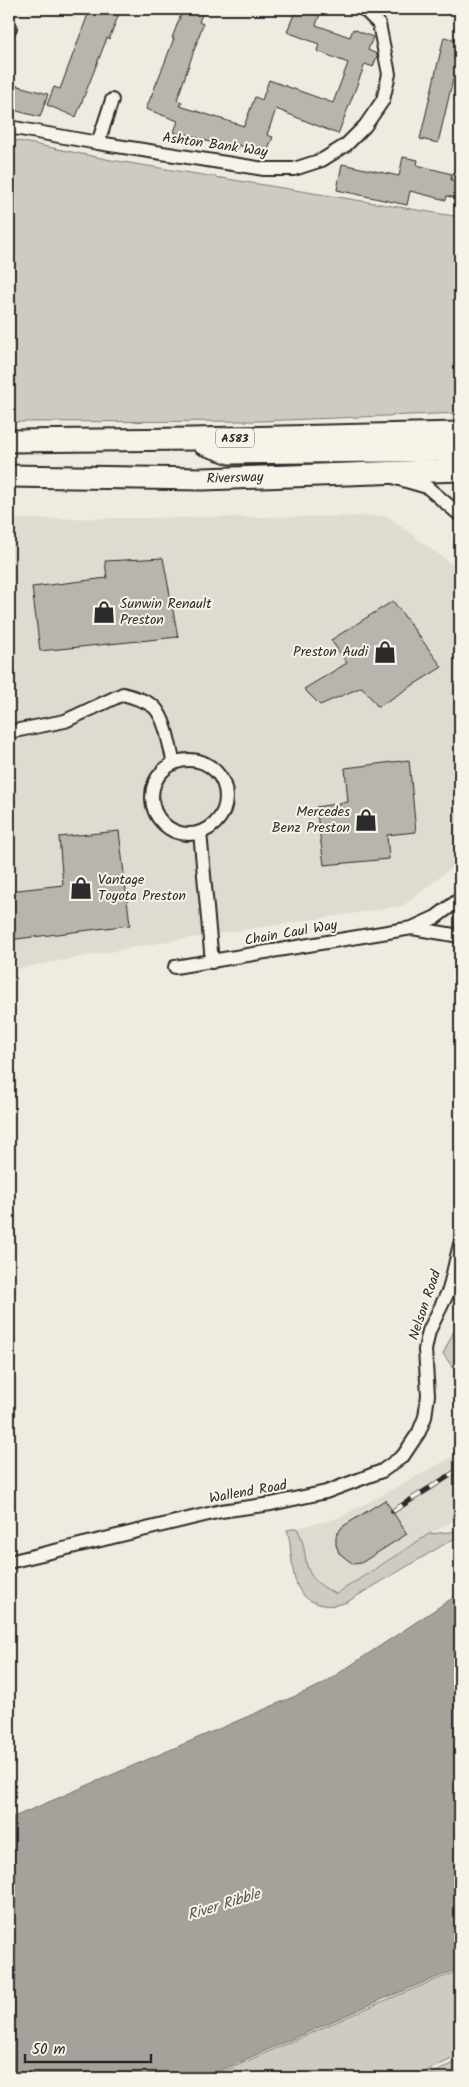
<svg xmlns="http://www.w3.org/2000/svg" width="469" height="2087" font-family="Kalam,sans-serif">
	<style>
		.built { fill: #dedbd1 }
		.green { fill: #cfcbc2; stroke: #7d7b76 }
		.water { fill: #a4a29a; stroke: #74726e }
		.building { fill: #b8b5ae; stroke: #2b2b2b }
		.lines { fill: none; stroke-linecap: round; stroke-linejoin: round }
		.minor-casing { stroke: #2b2b2b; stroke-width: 16 }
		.trunk-casing { stroke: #2b2b2b; stroke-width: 25 }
		.minor { stroke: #f7f3e8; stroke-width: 12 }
		.trunk { stroke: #f7f3e8; stroke-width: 21 }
		.rail-casing { stroke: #2b2b2b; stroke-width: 5.5 }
		.rail { stroke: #f7f3e8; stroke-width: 4; stroke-dasharray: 11; stroke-linecap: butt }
		.labels { text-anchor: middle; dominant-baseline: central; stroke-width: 4; stroke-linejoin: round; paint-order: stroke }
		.shield { fill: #f7f3e8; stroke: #686764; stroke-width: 1 }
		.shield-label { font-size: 12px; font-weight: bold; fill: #2b2b2b }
		.street-label { font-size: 14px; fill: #2b2b2b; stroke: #f7f3e8 }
		.poi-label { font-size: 14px; fill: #2b2b2b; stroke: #f7f3e8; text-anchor: start }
		.water-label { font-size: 15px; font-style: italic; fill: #555552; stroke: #f7f3e8 }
	</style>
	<rect width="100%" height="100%" fill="#efebe0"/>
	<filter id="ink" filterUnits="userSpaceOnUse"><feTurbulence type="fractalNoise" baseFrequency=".02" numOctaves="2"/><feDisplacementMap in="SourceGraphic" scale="10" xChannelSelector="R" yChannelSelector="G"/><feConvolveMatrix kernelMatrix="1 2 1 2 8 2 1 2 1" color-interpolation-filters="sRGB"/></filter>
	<g filter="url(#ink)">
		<g class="built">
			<polygon points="387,516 458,569 460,575 460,854 455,865 403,906 170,941 9,970 9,519"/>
			<polygon points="460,1453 460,1517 409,1546 336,1594 323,1586 310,1574 305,1562 297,1528 339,1518"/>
		</g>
		<g class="green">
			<polygon points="9,139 111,160 460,217 460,413 260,421 9,422"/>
			<polygon points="460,1318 460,1377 443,1354"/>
			<path d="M297,1528c16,31 -3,45 39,66l93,-60 31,-3v4l-113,67c-11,4 -21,5 -31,1 -30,-10 -21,-49 -29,-73z"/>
			<polygon points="460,1970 460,2055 412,2078 209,2078 379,2003"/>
			<polygon points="460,2060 460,2078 424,2078"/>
		</g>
		<polygon class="water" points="460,1593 460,1968 383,1999 204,2078 9,2078 9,1819 321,1685"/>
		<g class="building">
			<polygon points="90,9 121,9 109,39 107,38 76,117 47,105 54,87 60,89"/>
			<polygon points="183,9 204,9 199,22 203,24 177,100 182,102 180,106 244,126 255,97 262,100 269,80 333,103 348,63 317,51 319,44 287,32 296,9 322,9 316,25 350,37 353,29 373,37 368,50 377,54 377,56 373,67 365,64 338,134 276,109 267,135 273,137 266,155 238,145 237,149 212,141 212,143 187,134 186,137 174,132 178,121 146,109 165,62 174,38 172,38"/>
			<polygon points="444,37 460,41 460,50 438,143 420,139"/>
			<polygon points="11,84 48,94 40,117 9,109 9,91"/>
			<polygon points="403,157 418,160 417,165 452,174 451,180 460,182 460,199 447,196 446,200 410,191 407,205 337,190 342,164 399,176"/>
			<polygon points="163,558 178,637 40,651 32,587 107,578 105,561"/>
			<polygon points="393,601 442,667 378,707 362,687 320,705 304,689 347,663 331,640"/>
			<polygon points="409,760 416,832 387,835 389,859 324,865 316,807 348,802 345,768"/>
			<polygon points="119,831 130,925 9,940 9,891 63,885 59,837"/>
			<polygon points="385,1500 407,1534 361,1563 353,1564 339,1553 336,1545 336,1536 342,1527"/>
		</g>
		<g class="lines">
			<defs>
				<g id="minor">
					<polyline points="9,28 10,28"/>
					<polyline points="9,127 98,143 264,169 294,169 322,160 346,145 365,126 383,100 389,74 379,24 364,9"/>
					<polyline points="98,143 112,100"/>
					<polyline points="396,478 427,487 460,515"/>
					<path d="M9,732l56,-11 58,-27c10,3 26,7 33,15 11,14 13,37 18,54"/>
					<circle cx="189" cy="797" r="37"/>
					<polyline points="200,832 212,962"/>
					<polyline points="412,928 460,936"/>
					<polyline points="175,967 412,928 436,917 460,899"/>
					<polyline points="9,1562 221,1511 271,1504 326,1492 382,1471 403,1456 419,1432 425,1417 428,1395 425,1350 429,1331 449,1290 460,1244"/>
				</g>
				<g id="trunk">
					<polyline points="9,441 192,439 460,433"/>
					<polyline points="204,444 231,453 460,450"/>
					<polyline points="9,476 203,479 460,470"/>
				</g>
			</defs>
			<use href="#minor" class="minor-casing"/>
			<use href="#trunk" class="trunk-casing"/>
			<use href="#minor" class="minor"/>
			<use href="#trunk" class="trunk"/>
			<defs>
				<polyline id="rail" points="393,1511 460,1469"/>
			</defs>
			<use href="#rail" class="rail-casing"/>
			<use href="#rail" class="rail"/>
		</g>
	</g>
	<defs>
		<symbol id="shop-bare" viewBox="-9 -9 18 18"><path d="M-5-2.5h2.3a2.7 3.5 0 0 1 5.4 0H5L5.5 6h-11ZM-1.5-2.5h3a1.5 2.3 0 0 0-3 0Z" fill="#2b2b2b" stroke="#f7f3e8" stroke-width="2.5" paint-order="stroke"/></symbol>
	</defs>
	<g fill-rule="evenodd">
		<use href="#shop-bare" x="88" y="596" width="32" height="32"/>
		<use href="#shop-bare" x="369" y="636" width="32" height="32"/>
		<use href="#shop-bare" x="350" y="804" width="32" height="32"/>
		<use href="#shop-bare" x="65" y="872" width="32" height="32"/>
	</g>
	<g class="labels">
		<rect class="shield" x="216" y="428.5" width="38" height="19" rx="4"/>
		<g class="shield-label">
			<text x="235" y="438">A583</text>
		</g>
		<g class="street-label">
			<text transform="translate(215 145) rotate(8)">Ashton Bank Way</text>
			<text transform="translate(235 478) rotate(-2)">Riversway</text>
			<text transform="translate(291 933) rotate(-10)">Chain Caul Way</text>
			<text transform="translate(425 1305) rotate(-71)">Nelson Road</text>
			<text transform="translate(248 1492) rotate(-10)">Wallend Road</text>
		</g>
		<g class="poi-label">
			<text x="120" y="604">Sunwin Renault<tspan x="120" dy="16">Preston</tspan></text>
			<text x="368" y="652" text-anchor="end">Preston Audi</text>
			<text x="350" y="812" text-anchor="end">Mercedes<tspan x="350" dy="16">Benz Preston</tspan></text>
			<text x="98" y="880">Vantage<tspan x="98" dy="16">Toyota Preston</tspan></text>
		</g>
		<g class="water-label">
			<text transform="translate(224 1905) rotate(-17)">River Ribble</text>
		</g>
	</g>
	<rect width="469" height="2087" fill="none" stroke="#f7f3e8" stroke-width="30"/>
	<rect x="15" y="15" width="439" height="2057" fill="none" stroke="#2b2b2b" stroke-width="2" filter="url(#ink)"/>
	<path d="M25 2054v8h126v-8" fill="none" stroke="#2b2b2b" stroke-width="2.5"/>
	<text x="32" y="2054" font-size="15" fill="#2b2b2b" stroke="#f7f3e8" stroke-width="4" paint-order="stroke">50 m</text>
</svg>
